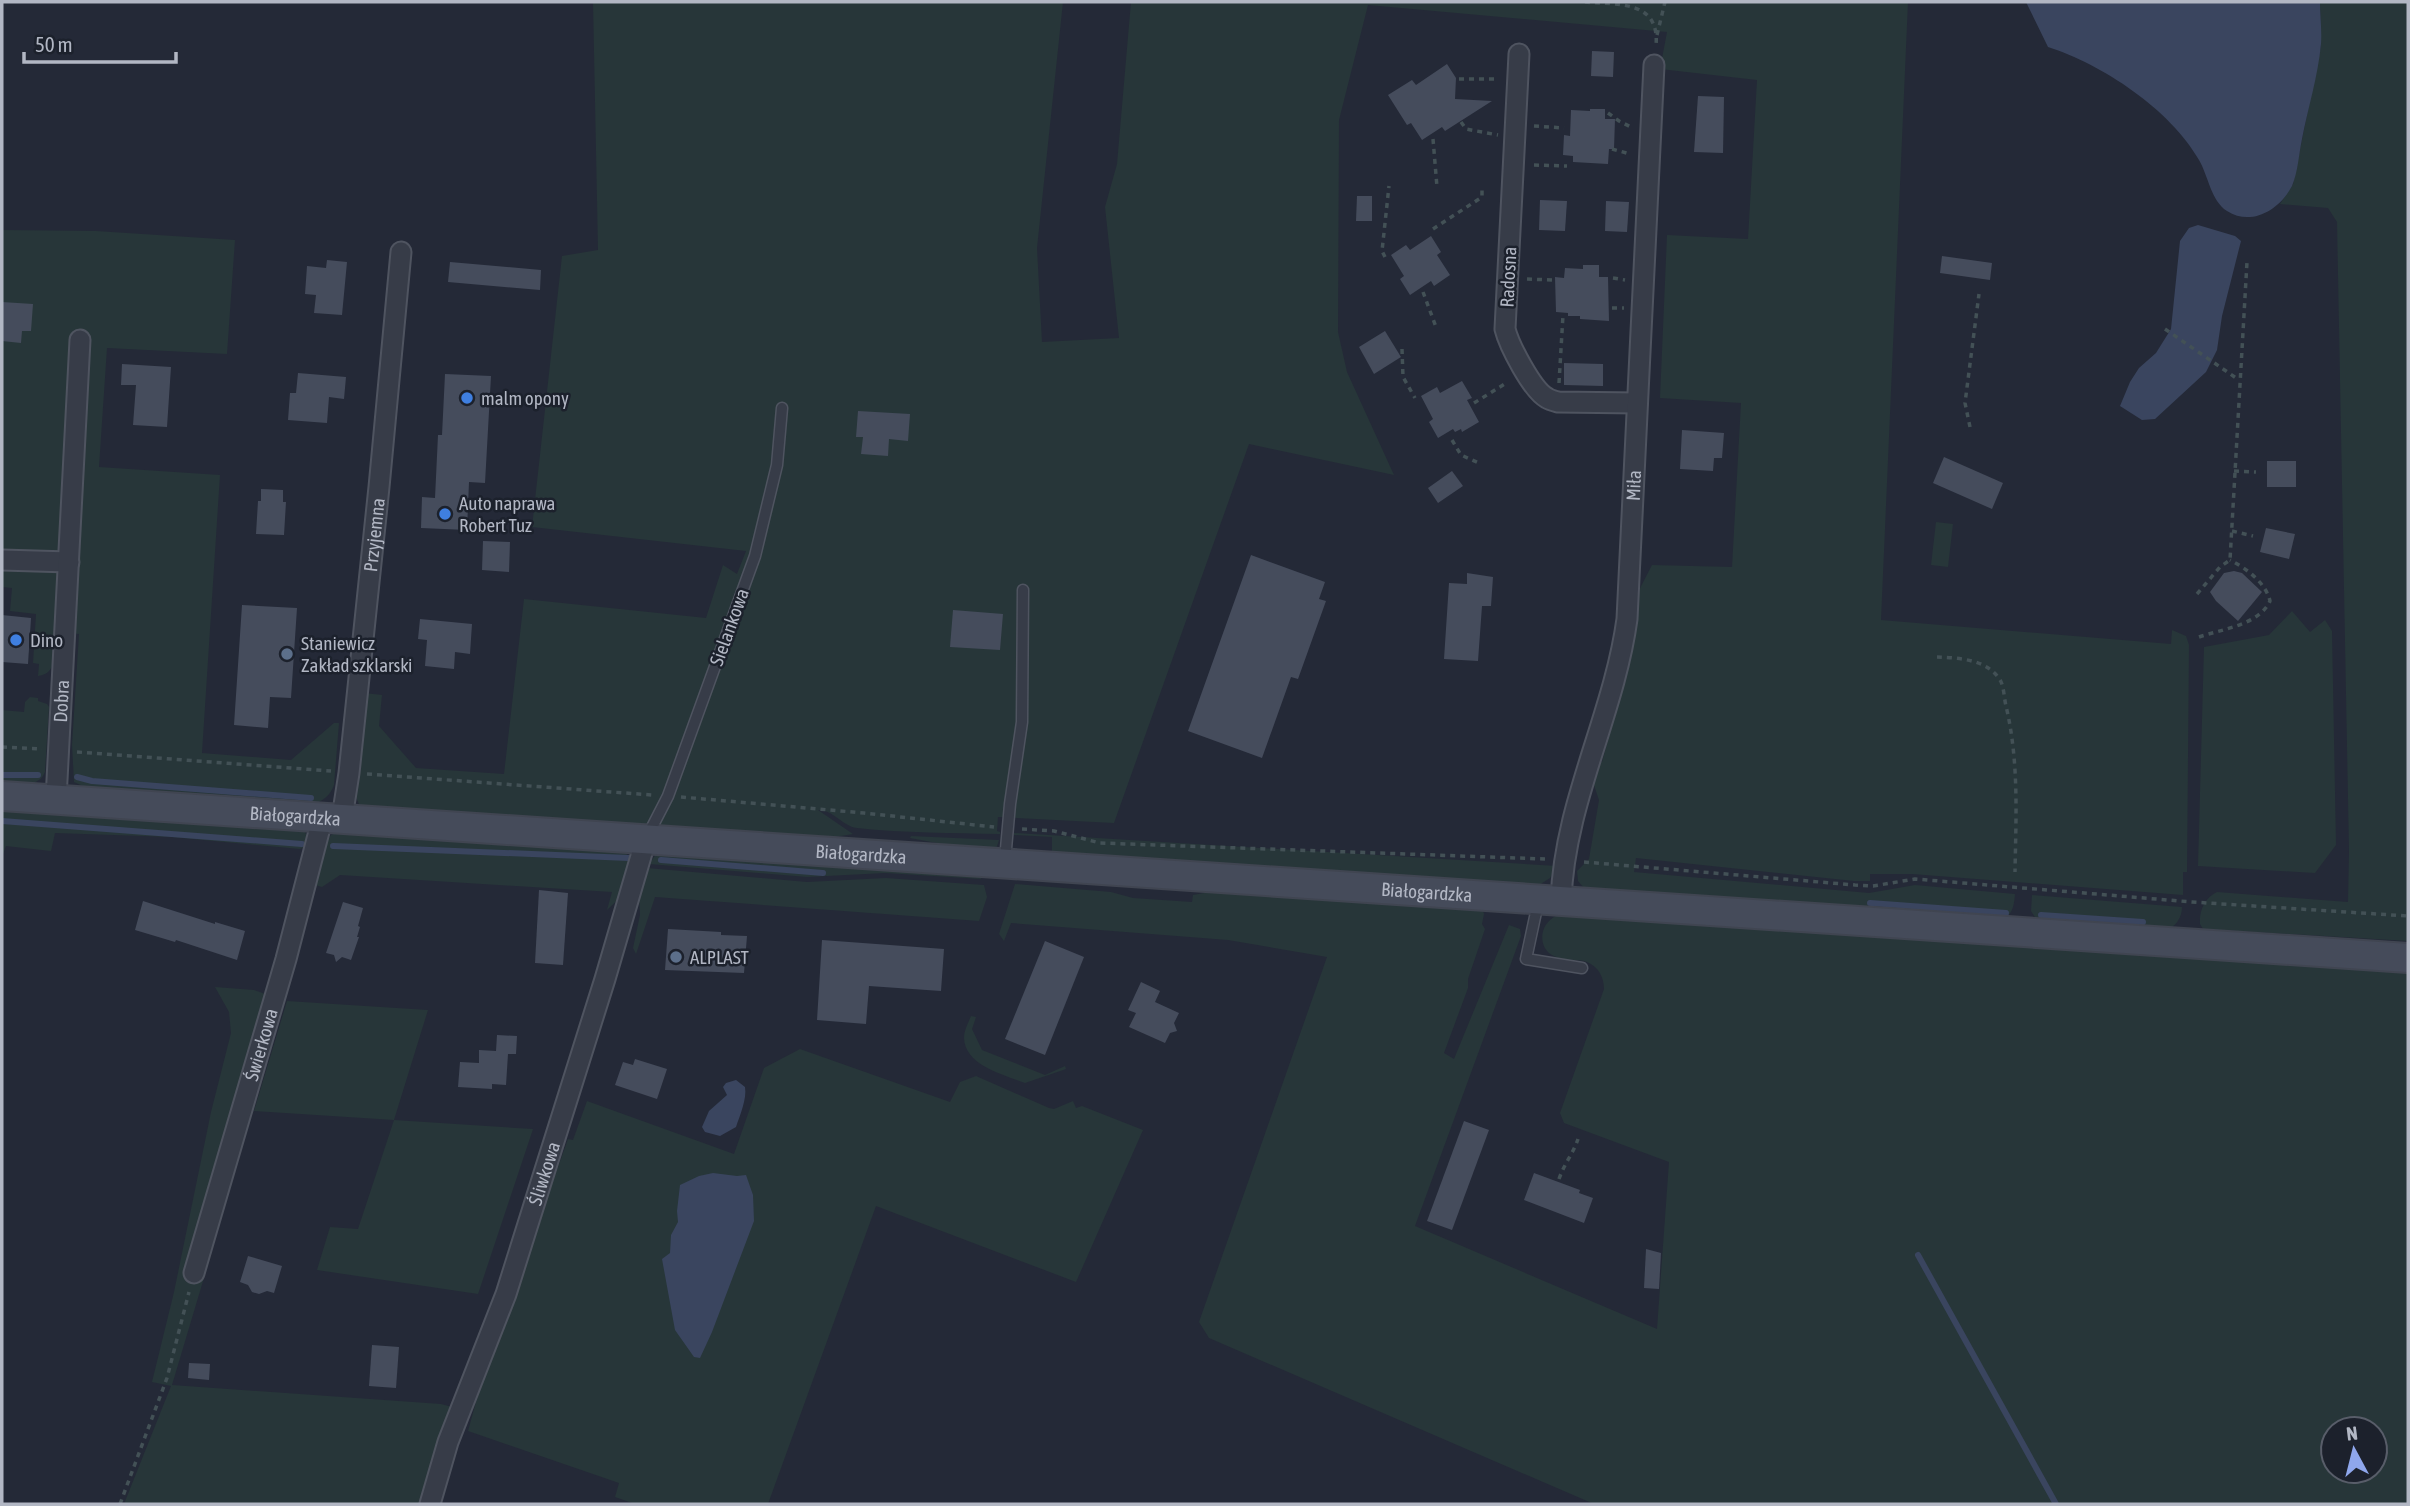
<svg xmlns="http://www.w3.org/2000/svg" width="2410" height="1506" font-family="'Asap Condensed',sans-serif">
	<style>
		.green { fill: #273639; fill-rule: evenodd }
		.water { fill: #3a455f }
		.lines { fill: none; stroke-linecap: round; stroke-linejoin: round }
		.stream { stroke: #3a455f; stroke-width: 6 }
		.building { fill: #454c5c }
		.service-casing { stroke: #4f5460; stroke-width: 13 }
		.minor-casing { stroke: #4f5460; stroke-width: 23 }
		.secondary-casing { stroke: #404551; stroke-width: 32 }
		.path { stroke: #435156; stroke-width: 3.5; stroke-dasharray: 5 5; stroke-linecap: butt }
		.service { stroke: #373c48; stroke-width: 10 }
		.minor { stroke: #373c48; stroke-width: 19 }
		.secondary { stroke: #454b5a; stroke-width: 28 }
		.shop-dot { fill: #3f7fe0; stroke: #1c212c; stroke-width: 2.5 }
		.service-dot { fill: #5c6f8a; stroke: #1c212c; stroke-width: 2.5 }
		.labels { text-anchor: middle; dominant-baseline: central; stroke-width: 5; stroke-linejoin: round; paint-order: stroke }
		.street-label { font-size: 19px; fill: #b2b7c4; stroke: #1c212c }
		.poi-label { font-size: 19px; fill: #b2b7c4; stroke: #1c212c; text-anchor: start }
	</style>
	<rect width="100%" height="100%" fill="#242937"/>
	<g class="green">
		<path d="M593,2h470l-26,246 5,94 77,-4 -14,-131 12,-43 14,-162h777l-27,618 290,24 1,-14 14,6 3,9 -2,227h-4v23l-271,-21h-42v7h-16l-218,-23 -2,14 235,21 46,-8 100,9c-1,12 -2,17 -10,26l-420,-31 -7,-8 -1,-10 12,-12 10,-59 -6,-18 5,-20h4l29,-107 6,-61 15,-29 80,2 9,-164 -81,-5 7,-163 81,4 9,-159 -97,-11 7,-37 -299,-27 -29,115 -1,212 9,40 47,103 -145,-31 -135,379 -116,-6 -1,14 3,1v2c-48,-1 -96,-1 -143,-6 -15,-2 -23,-18 -39,-18l35,24 -43,7 -444,-31 -7,-6 -4,-9 9,-102 18,2 -3,31 37,42 88,6 20,-175 182,19 17,-53 14,9 9,-23 -214,-24 30,-271 36,-6z"/>
		<path d="M2320,2h88v939l-205,-12 -3,-5c-1,-14 5,-26 17,-32l131,10 1,-51 -12,-629 -9,-14 -48,-4 13,-20 28,-138z"/>
		<path d="M2,230l94,1 139,9 -8,114 -120,-6 -8,119 121,8 -18,278 89,7 43,-37h5l-5,62c-4,11 -10,15 -22,20l-227,-13v-5l-11,-5 -2,-37 7,-111 -24,-2c-1,17 4,42 -17,44l1,-12 -6,-1 3,-49 -26,-3 2,-23 -10,-1z"/>
		<polygon points="1936,522 1953,524 1948,567 1931,565"/>
		<polygon points="2292,611 2310,632 2325,620 2332,631 2336,845 2315,873 2198,866 2204,647 2269,635"/>
		<path d="M30,697l8,1v3l9,3 2,3 -4,65c-6,16 -29,13 -43,15v-77l22,2 1,-10z"/>
		<polygon points="2,805 303,829 309,839 306,846 300,849 172,837 55,833 51,851 6,846 2,857"/>
		<polygon points="338,832 617,847 626,853 631,862 624,894 607,910 612,892 340,875 322,887 315,885 327,841 331,835"/>
		<polygon points="1014,833 1557,866 1550,878 1536,887 1052,857 1052,837 1014,835"/>
		<polygon points="911,836 999,840 996,849 991,849 991,853 910,838"/>
		<polygon points="657,853 969,871 982,879 885,873 807,877 649,864"/>
		<polygon points="647,868 807,882 886,878 984,885 987,897 979,921 655,897 636,954 633,948 640,915 639,895"/>
		<path d="M1015,884l96,8 22,6 59,4 1,-7 39,-7 250,20 2,6 -2,10 3,5 -17,50v9l-24,65 10,6 55,-134 11,4 1,7 -106,290 242,103 12,-167 -105,-39 -4,-10 44,-124c0,-11 -5,-22 -17,-27 -10,-4 -23,0 -33,-6 -17,-8 -15,-32 2,-40 5,-2 11,-3 16,-4l836,57v535h-814l-385,-166 -10,-16 128,-365 -99,-17 -217,-17 -7,18 -5,-7zM2333,1429h42v42h-42z"/>
		<path d="M2032,895l150,12c0,11 -6,18 -15,24l-127,-6 -9,-14z"/>
		<polygon points="215,987 254,990 271,996 206,1249 212,1251 172,1385 441,1404 452,1407 423,1504 124,1504 171,1386 152,1382 174,1292 211,1112 231,1033 229,1012"/>
		<polygon points="287,1001 428,1010 394,1120 533,1129 478,1294 317,1270 330,1227 358,1229 394,1120 254,1111"/>
		<path d="M971,1016l5,1 -4,12 10,21 63,25 20,-9 1,3 -41,14c-20,-8 -60,-17 -61,-45 0,-7 4,-15 7,-22z"/>
		<polygon points="800,1049 950,1102 960,1082 976,1076 1049,1108 1054,1109 1073,1101 1076,1108 1082,1106 1143,1130 1076,1282 876,1206 768,1504 635,1504 615,1497 619,1483 468,1431 481,1384 568,1139 573,1140 587,1101 734,1154 764,1068"/>
	</g>
	<g class="water">
		<path d="M2026,2h294c0,14 2,28 1,42 -3,32 -13,64 -19,95 -3,14 -4,33 -10,47 -12,23 -40,41 -65,25 -16,-10 -19,-36 -28,-51 -28,-50 -97,-96 -151,-113z"/>
		<polygon points="2198,225 2235,236 2241,241 2222,316 2217,350 2206,372 2155,419 2142,420 2120,406 2130,382 2139,368 2156,353 2171,329 2180,241 2189,228"/>
		<path d="M736,1080l9,7c2,12 -5,28 -9,40l-16,9 -15,-4 -3,-5 7,-16 18,-16 -4,-8 3,-4z"/>
		<polygon points="713,1173 737,1176 746,1175 753,1195 754,1221 712,1332 700,1358 694,1357 675,1330 662,1259 670,1253 671,1235 678,1222 677,1211 680,1185 699,1176"/>
	</g>
	<g class="lines">
		<g class="stream">
			<polyline points="2,775 38,775"/>
			<polyline points="77,777 92,781 311,798"/>
			<polyline points="2,821 302,844"/>
			<polyline points="333,846 629,858"/>
			<polyline points="661,860 823,873"/>
			<polyline points="1870,903 2006,913"/>
			<polyline points="2041,915 2143,922"/>
			<polyline points="1918,1255 2056,1504"/>
		</g>
	</g>
	<g class="building">
		<polygon points="1592,51 1614,52 1613,77 1591,76"/>
		<polygon points="1447,64 1456,78 1455,99 1492,101 1445,131 1442,127 1422,140 1411,123 1407,125 1388,95 1412,80 1416,85"/>
		<polygon points="1698,96 1724,97 1723,153 1694,152"/>
		<polygon points="1590,109 1605,109 1605,119 1615,119 1614,149 1609,149 1608,164 1573,162 1573,156 1563,155 1564,135 1570,136 1571,110 1590,111"/>
		<polygon points="1357,196 1372,196 1372,221 1356,221"/>
		<polygon points="1540,200 1567,201 1565,231 1539,230"/>
		<polygon points="1606,201 1629,202 1627,232 1605,231"/>
		<polygon points="1431,236 1441,252 1437,255 1450,275 1434,286 1431,281 1410,295 1400,279 1404,276 1391,255 1406,245 1410,250"/>
		<polygon points="1942,256 1992,263 1990,280 1940,273"/>
		<polygon points="327,260 347,262 342,315 314,313 316,295 305,294 307,266 326,268"/>
		<polygon points="450,262 541,270 540,290 448,282"/>
		<polygon points="1583,265 1599,265 1599,277 1608,277 1609,321 1580,319 1580,316 1568,316 1568,313 1556,312 1555,277 1564,278 1565,268 1583,269"/>
		<polygon points="2,302 33,304 31,331 22,331 21,343 2,341"/>
		<polygon points="1385,331 1401,357 1374,374 1359,347"/>
		<polygon points="1564,363 1603,364 1603,386 1564,385"/>
		<polygon points="122,364 171,367 167,427 133,425 136,385 121,385"/>
		<polygon points="298,373 346,377 344,399 329,397 327,423 288,420 290,393 296,393"/>
		<polygon points="445,374 491,376 485,483 469,482 467,530 421,528 422,497 435,498 438,435 442,435"/>
		<polygon points="1462,381 1472,398 1467,400 1479,422 1462,432 1461,429 1455,432 1453,429 1438,438 1429,422 1433,419 1421,396 1437,387 1440,393"/>
		<polygon points="858,411 910,414 908,441 889,439 888,456 861,454 863,437 856,437"/>
		<polygon points="1682,430 1724,433 1722,458 1714,458 1713,471 1680,469"/>
		<polygon points="1944,457 2003,483 1992,509 1933,483"/>
		<rect x="2267" y="461" width="29" height="26"/>
		<polygon points="1452,471 1463,486 1438,503 1428,488"/>
		<polygon points="261,489 283,490 283,502 286,502 284,535 256,534 258,501 261,501"/>
		<polygon points="2266,528 2295,534 2289,559 2260,552"/>
		<polygon points="483,541 510,542 509,572 482,570"/>
		<polygon points="1251,555 1325,582 1319,599 1326,601 1298,679 1291,677 1262,758 1188,731"/>
		<polygon points="2234,571 2242,573 2262,592 2238,621 2216,601 2210,592 2224,573"/>
		<polygon points="1467,573 1493,577 1491,606 1482,606 1478,661 1444,659 1449,583 1467,584"/>
		<polygon points="242,605 297,608 291,698 270,697 268,728 234,725"/>
		<polygon points="953,610 1003,614 1000,650 950,647"/>
		<polygon points="2,615 31,618 28,664 2,662"/>
		<polygon points="420,619 472,624 470,654 455,652 454,669 425,666 427,640 418,639"/>
		<polygon points="539,890 568,893 563,965 535,963"/>
		<polygon points="143,901 215,924 215,922 245,931 237,960 176,940 175,942 135,930"/>
		<polygon points="343,902 363,908 358,926 360,927 357,937 359,937 351,960 342,957 336,962 334,955 326,953"/>
		<polygon points="668,929 721,932 721,935 747,936 744,973 665,970"/>
		<polygon points="822,940 944,949 941,991 869,986 866,1024 817,1020"/>
		<polygon points="1045,941 1084,957 1045,1055 1005,1039"/>
		<polygon points="1141,982 1160,991 1155,1002 1179,1013 1174,1023 1177,1031 1170,1033 1165,1043 1129,1027 1136,1013 1128,1010"/>
		<polygon points="497,1035 517,1036 516,1054 508,1054 506,1085 492,1084 492,1089 458,1087 460,1062 479,1063 479,1050 496,1051"/>
		<polygon points="635,1059 667,1069 657,1099 615,1085 623,1062 633,1065"/>
		<polygon points="1464,1121 1489,1130 1452,1230 1427,1221"/>
		<polygon points="1534,1173 1580,1190 1579,1193 1593,1198 1584,1223 1524,1200"/>
		<polygon points="1646,1249 1661,1253 1659,1289 1644,1288"/>
		<polygon points="248,1256 282,1266 274,1293 267,1291 259,1294 252,1292 248,1285 240,1282"/>
		<polygon points="372,1345 399,1347 396,1388 369,1386"/>
		<polygon points="189,1363 210,1364 209,1380 188,1378"/>
	</g>
	<g class="lines">
		<defs>
			<g id="service">
				<polyline points="648,835 668,796 755,556 777,465 782,408"/>
				<polyline points="1005,860 1010,804 1022,722 1023,590"/>
				<polyline points="1538,903 1526,959 1582,968"/>
			</g>
			<g id="minor">
				<path d="M1519,54l-14,275c4,16 27,61 42,69 3,2 7,3 11,4l79,1"/>
				<polyline points="2,560 69,562"/>
				<path id="s1" d="M56,799l24,-459"/>
				<path id="s2" d="M342,818l7,-45 30,-286 22,-235"/>
				<path id="s3" d="M1561,901c3,-98 53,-186 66,-282l27,-554"/>
				<path id="s4" d="M194,1273l92,-314 37,-143"/>
				<path id="s5" d="M430,1504l18,-62 58,-148 99,-315 41,-140"/>
			</g>
			<g id="secondary">
				<path id="s6" d="M2,796l2406,162"/>
			</g>
		</defs>
		<use href="#service" class="service-casing"/>
		<use href="#minor" class="minor-casing"/>
		<use href="#secondary" class="secondary-casing"/>
		<g class="path">
			<path d="M1585,2c34,3 75,-2 71,44"/>
			<polyline points="1657,35 1665,2"/>
			<polyline points="1459,79 1499,79"/>
			<polyline points="1608,113 1619,121 1633,128"/>
			<polyline points="1461,122 1466,129 1498,135"/>
			<polyline points="1534,126 1564,128"/>
			<polyline points="1433,139 1437,187"/>
			<polyline points="1612,149 1630,154"/>
			<polyline points="1534,165 1567,166"/>
			<polyline points="1433,229 1482,197 1482,189"/>
			<polyline points="1385,257 1382,251 1389,186"/>
			<polyline points="1613,278 1625,280"/>
			<polyline points="1527,279 1553,280"/>
			<polyline points="1423,292 1436,327"/>
			<polyline points="1612,308 1624,308"/>
			<polyline points="2165,329 2239,380"/>
			<polyline points="1402,349 1403,377 1415,398"/>
			<polyline points="1559,383 1563,315"/>
			<polyline points="1474,403 1508,382"/>
			<polyline points="1970,427 1965,403 1979,294"/>
			<polyline points="1452,440 1461,455 1481,464"/>
			<polyline points="2234,471 2256,472"/>
			<polyline points="2232,531 2253,536"/>
			<polyline points="2197,594 2220,567 2230,560 2247,262"/>
			<path d="M2199,637c23,-8 60,-12 71,-36 -4,-18 -24,-33 -40,-41"/>
			<path d="M1937,657c22,1 50,2 63,23 4,6 4,18 6,26 13,55 10,109 9,166"/>
			<polyline points="2,747 42,749"/>
			<polyline points="77,752 331,771"/>
			<polyline points="367,774 652,795"/>
			<polyline points="681,797 864,813 994,827"/>
			<polyline points="1022,829 1054,831 1100,843 1545,859"/>
			<polyline points="1584,862 1855,885 1873,886 1915,879 2192,902 2408,916"/>
			<path d="M1559,1179c5,-15 14,-25 19,-40"/>
			<polyline points="120,1504 167,1378 189,1292"/>
		</g>
		<use href="#service" class="service"/>
		<use href="#minor" class="minor"/>
		<use href="#secondary" class="secondary"/>
	</g>
	<g class="shop-dot">
		<circle cx="467" cy="398" r="7"/>
		<circle cx="445" cy="514" r="7"/>
		<circle cx="16" cy="640" r="7"/>
	</g>
	<g class="service-dot">
		<circle cx="287" cy="654" r="7"/>
		<circle cx="676" cy="957" r="7"/>
	</g>
	<g class="labels">
		<g class="street-label">
			<text transform="translate(1508 277) rotate(-87)">Radosna</text>
			<text stroke="none"><textPath href="#s3" startOffset="424">Miła</textPath></text>
			<text stroke="none"><textPath href="#s2" startOffset="285">Przyjemna</textPath></text>
			<text transform="translate(729 627) rotate(-70)">Sielankowa</text>
			<text stroke="none"><textPath href="#s1" startOffset="98">Dobra</textPath></text>
			<text stroke="none"><textPath href="#s6" startOffset="294">Białogardzka</textPath></text>
			<text stroke="none"><textPath href="#s6" startOffset="861">Białogardzka</textPath></text>
			<text stroke="none"><textPath href="#s6" startOffset="1428">Białogardzka</textPath></text>
			<text stroke="none"><textPath href="#s4" startOffset="238">Świerkowa</textPath></text>
			<text stroke="none"><textPath href="#s5" startOffset="350">Śliwkowa</textPath></text>
		</g>
		<g class="poi-label">
			<text x="481" y="398">malm opony</text>
			<text x="459" y="503">Auto naprawa<tspan x="459" dy="22">Robert Tuz</tspan></text>
			<text x="30" y="640">Dino</text>
			<text x="301" y="643">Staniewicz<tspan x="301" dy="22">Zakład szklarski</tspan></text>
			<text x="690" y="957">ALPLAST</text>
		</g>
	</g>
	<rect width="2410" height="1506" fill="none" stroke="#b2b7c4" stroke-width="7"/>
	<g transform="translate(2354 1450) rotate(353)"><circle r="33" fill="#1c212c" stroke="#585d69" stroke-width="2"/>
	<path d="M0-5L12 26L0 18L-12 26Z" fill="#8fa7ec"/>
	<text y="-10" font-size="19" font-weight="bold" text-anchor="middle" fill="#b2b7c4">N</text>
	</g>
	<path d="M24 52v10h152v-10" fill="none" stroke="#b2b7c4" stroke-width="3.5"/>
	<text x="35" y="52" font-size="21" fill="#b2b7c4" stroke="#1c212c" stroke-width="5" paint-order="stroke">50 m</text>
</svg>
